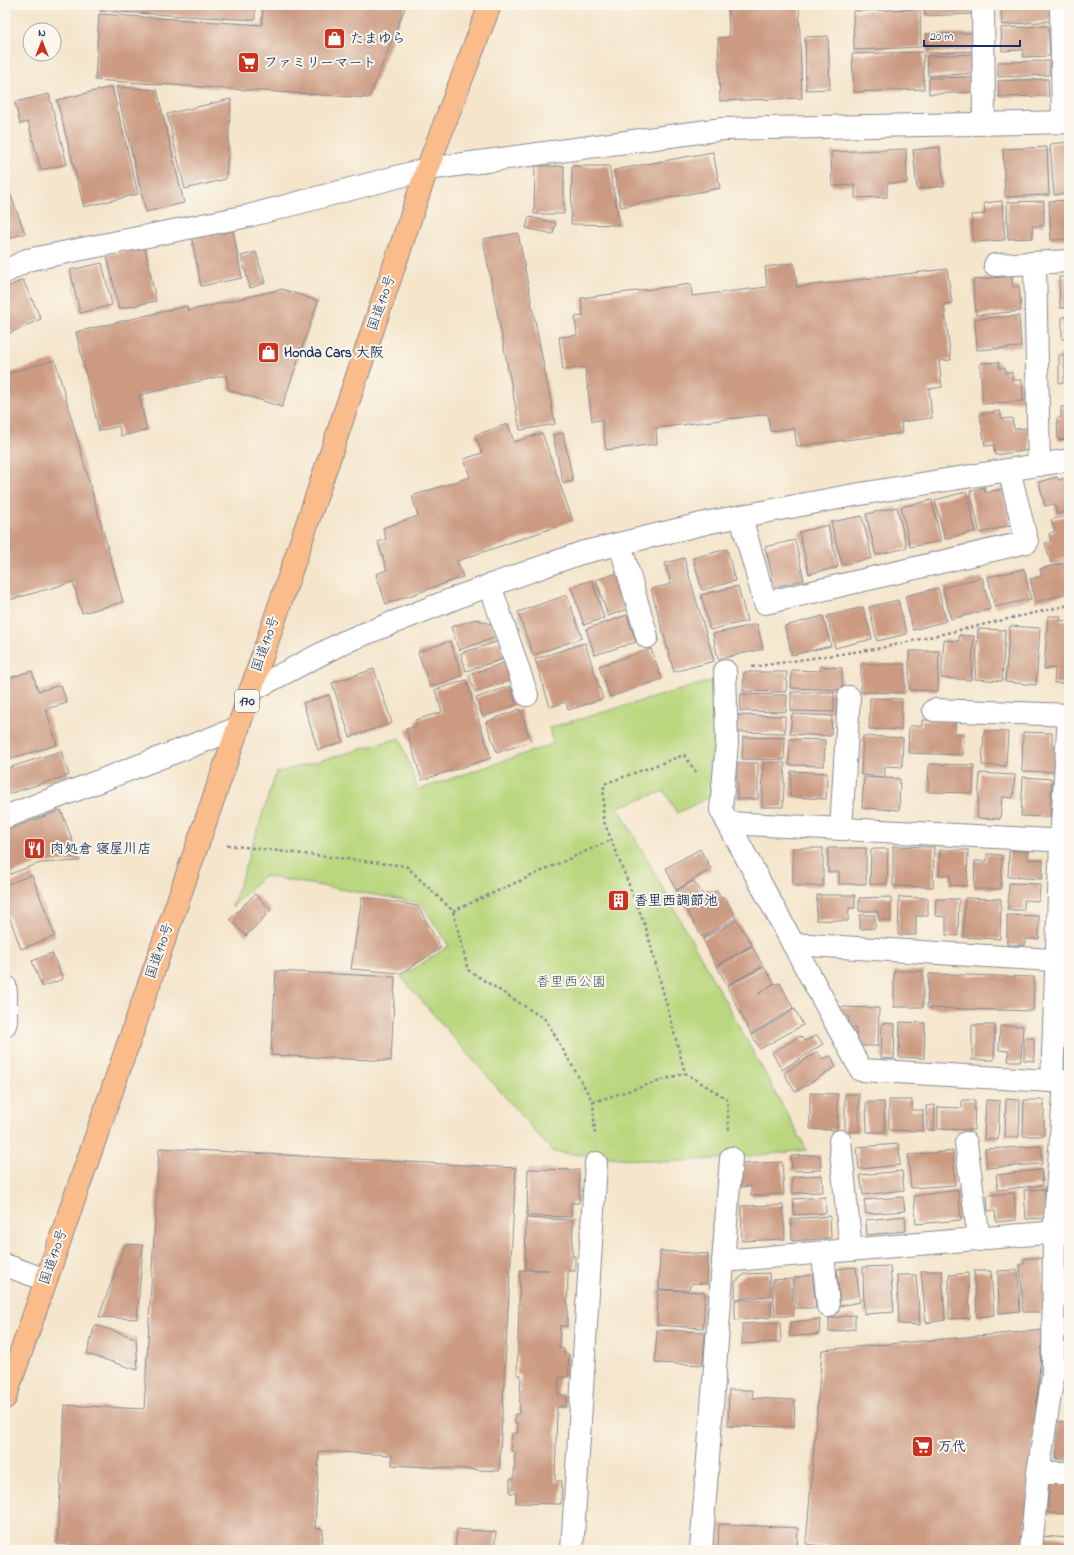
<svg xmlns="http://www.w3.org/2000/svg" width="1074" height="1555" font-family="'Indie Flower','Klee One',sans-serif">
	<style>
		.green { fill: #b9d77e; stroke: #6a836e }
		.lines { fill: none; stroke-linecap: round; stroke-linejoin: round }
		.canal { stroke: #7abbef; stroke-width: 34 }
		.building { fill: #cb9a81 }
		.minor-casing { stroke: #888a94; stroke-width: 24 }
		.highway-casing { stroke: #888a94; stroke-width: 24 }
		.path { stroke: #888a94; stroke-width: 2.5; stroke-dasharray: 3 3; stroke-linecap: butt }
		.minor { stroke: #fff; stroke-width: 22 }
		.highway { stroke: #fabc8b; stroke-width: 22 }
		.labels { text-anchor: middle; dominant-baseline: central; stroke-width: 4; stroke-linejoin: round; paint-order: stroke }
		.shield { fill: #fbf7ec; stroke: #5e6b89; stroke-width: 1 }
		.shield-label { font-size: 13px; font-weight: bold; fill: #1b2f5e }
		.poi-label { font-size: 14px; font-weight: bold; fill: #1b2f5e; stroke: #fbf7ec; text-anchor: start }
		.street-label { font-size: 14px; fill: #1b2f5e; stroke: #fbf7ec }
		.park-label { font-size: 14px; fill: #425966; stroke: #fbf7ec }
	</style>
	<rect width="100%" height="100%" fill="#fbf7ec"/>
	<filter id="ink" filterUnits="userSpaceOnUse"><feTurbulence type="fractalNoise" baseFrequency=".025" numOctaves="2"/><feDisplacementMap in="SourceGraphic" scale="8" xChannelSelector="R" yChannelSelector="G"/><feConvolveMatrix kernelMatrix="1 2 1 2 8 2 1 2 1" color-interpolation-filters="sRGB"/></filter>
	<filter id="wash" filterUnits="userSpaceOnUse"><feTurbulence type="fractalNoise" baseFrequency=".012" numOctaves="4" result="noise"/><feDisplacementMap in="SourceGraphic" scale="16" xChannelSelector="R" yChannelSelector="G"/><feGaussianBlur stdDeviation="0.9" result="paint"/><feColorMatrix in="noise" values="0 0 0 0 0 0 0 0 0 0 0 0 0 0 0 0 0 1.4 0 .05"/><feComposite in="paint" operator="in"/></filter>
	<g filter="url(#wash)">
		<rect width="100%" height="100%" fill="#f4e5cb"/>
		<polygon class="green" points="714,680 712,796 677,813 664,791 618,807 807,1150 731,1158 666,1162 553,1152 401,977 449,946 421,903 264,876 232,907 276,773 400,738 418,790 553,744 549,728"/>
		<g class="lines">
			<polyline class="canal" points="1065,1081 1069,1004"/>
		</g>
		<g id="blocks">
			<g class="building">
				<polygon points="101,5 255,5 255,20 100,11"/>
				<polygon points="263,5 406,5 369,98 95,80 99,14 262,25"/>
				<polygon points="728,5 799,5 802,98 720,101 718,38 729,37"/>
				<polygon points="853,5 872,5 872,6 853,7"/>
				<polygon points="924,5 973,5 973,14 925,16"/>
				<polygon points="1051,5 1051,21 1002,25 1001,8"/>
				<polygon points="920,9 921,47 854,50 853,11"/>
				<polygon points="1048,26 1050,56 1023,57 1023,50 1002,51 1001,28"/>
				<polygon points="975,33 976,51 927,53 926,34"/>
				<polygon points="828,36 830,89 806,90 805,37"/>
				<polygon points="923,52 924,89 854,92 852,54"/>
				<polygon points="976,54 977,73 928,76 927,56"/>
				<polygon points="1049,61 1049,75 998,77 998,62"/>
				<polygon points="976,77 977,92 929,94 929,78"/>
				<polygon points="1048,79 1049,96 999,97 998,81"/>
				<polygon points="112,87 138,194 84,207 57,100"/>
				<polygon points="116,87 157,90 184,203 146,212"/>
				<polygon points="49,94 67,164 41,170 28,122 20,124 15,102"/>
				<polygon points="231,99 226,179 185,189 167,114"/>
				<polygon points="1069,142 1069,193 1054,195 1050,144"/>
				<polygon points="940,147 944,186 917,189 913,150"/>
				<polygon points="1047,147 1049,195 1005,197 1003,149"/>
				<polygon points="906,149 907,183 887,183 887,197 855,198 855,185 832,186 831,152"/>
				<polygon points="713,152 720,188 621,207 614,170"/>
				<polygon points="535,166 564,166 564,214 534,214"/>
				<polygon points="572,166 609,166 620,225 571,224"/>
				<polygon points="5,180 25,233 5,240"/>
				<polygon points="1069,200 1069,239 1051,240 1049,201"/>
				<polygon points="1002,201 1005,240 973,242 971,215 985,214 984,203"/>
				<polygon points="1044,201 1044,226 1032,226 1033,238 1008,239 1007,202"/>
				<polygon points="529,217 556,223 553,234 526,228"/>
				<polygon points="233,231 242,278 201,286 192,239"/>
				<polygon points="518,233 555,424 520,430 483,239"/>
				<polygon points="145,247 156,301 119,309 107,255"/>
				<polygon points="256,252 265,283 250,288 241,256"/>
				<polygon points="102,263 112,305 80,313 70,270"/>
				<polygon points="794,263 797,287 947,269 952,303 944,304 951,360 939,361 942,387 929,389 932,418 901,422 902,433 797,446 794,428 770,431 768,414 656,428 657,444 606,450 602,420 592,421 585,367 563,370 559,337 577,335 575,317 583,316 581,298 691,284 692,296 767,287 765,267"/>
				<polygon points="1012,276 1013,287 1019,286 1021,311 976,315 973,280"/>
				<polygon points="1059,277 1069,277 1069,308 1060,308"/>
				<polygon points="23,280 41,319 5,335 5,288"/>
				<polygon points="282,289 318,301 282,407 229,390 226,375 139,395 147,430 121,436 119,426 99,431 76,332 187,306 188,311"/>
				<polygon points="1019,316 1021,347 977,350 975,319"/>
				<polygon points="1062,317 1069,317 1069,338 1062,339"/>
				<polygon points="1069,354 1069,382 1059,383 1059,355"/>
				<polygon points="55,360 123,602 82,613 73,582 9,600 5,584 5,374"/>
				<polygon points="999,362 999,368 1005,368 1006,373 1012,372 1012,380 1022,380 1023,401 983,404 980,363"/>
				<polygon points="1061,407 1069,407 1069,439 1058,440 1057,418 1061,418"/>
				<polygon points="1000,411 1002,419 1012,418 1014,429 1028,428 1030,450 995,455 994,445 985,446 980,414"/>
				<polygon points="508,424 514,442 542,433 573,521 457,561 463,577 386,604 376,574 387,570 378,542 386,539 383,528 418,516 412,496 470,477 464,459 482,453 475,435"/>
				<polygon points="563,433 573,481 563,483 553,435"/>
				<polygon points="1057,477 1058,480 1066,478 1067,482 1069,482 1069,511 1057,514 1054,504 1045,506 1039,482"/>
				<polygon points="984,487 985,493 1002,489 1011,525 980,533 970,491"/>
				<polygon points="966,492 976,531 945,539 935,500"/>
				<polygon points="932,500 941,541 910,547 901,507"/>
				<polygon points="897,507 907,548 876,555 866,514"/>
				<polygon points="1069,515 1069,557 1051,563 1045,543 1051,542 1049,534 1055,531 1051,520"/>
				<polygon points="862,516 872,558 842,565 831,522"/>
				<polygon points="828,525 838,567 809,574 799,532"/>
				<polygon points="795,540 804,580 775,587 765,547"/>
				<polygon points="727,549 735,581 702,590 693,558"/>
				<polygon points="684,558 714,661 674,672 651,589 671,584 665,563"/>
				<polygon points="1069,561 1069,593 1036,602 1030,579 1042,576 1040,569"/>
				<polygon points="1024,569 1031,599 995,607 988,577"/>
				<polygon points="617,573 629,609 608,616 596,580"/>
				<polygon points="982,577 990,609 951,619 943,588"/>
				<polygon points="592,580 604,618 584,625 571,587"/>
				<polygon points="738,586 747,621 710,630 701,595"/>
				<polygon points="938,588 946,621 913,630 905,596"/>
				<polygon points="567,595 582,638 533,655 518,612"/>
				<polygon points="898,600 907,634 877,641 869,607"/>
				<polygon points="863,607 872,639 835,648 827,616"/>
				<polygon points="627,615 636,642 595,655 586,629"/>
				<polygon points="823,616 831,646 792,655 785,626"/>
				<polygon points="1048,616 1061,616 1060,621 1069,620 1069,684 1054,683 1055,668 1044,669"/>
				<polygon points="476,619 493,625 497,637 459,650 451,627"/>
				<polygon points="757,624 763,649 718,659 713,634"/>
				<polygon points="1010,626 1040,628 1036,685 1005,682"/>
				<polygon points="978,629 1005,630 1002,681 975,679"/>
				<polygon points="959,635 974,636 971,680 941,678 944,640 959,641"/>
				<polygon points="450,641 462,676 430,687 418,652"/>
				<polygon points="500,641 506,658 466,671 461,653"/>
				<polygon points="585,643 603,699 568,710 566,702 550,707 535,659"/>
				<polygon points="651,649 662,679 610,697 599,666"/>
				<polygon points="909,651 939,651 938,691 909,690"/>
				<polygon points="506,662 512,680 475,692 469,675"/>
				<polygon points="861,664 905,664 905,693 861,692"/>
				<polygon points="820,666 842,668 842,690 791,688 792,670 820,671"/>
				<polygon points="374,669 392,723 350,737 332,683"/>
				<polygon points="32,671 38,691 61,685 67,703 46,709 57,745 5,760 5,679"/>
				<polygon points="744,672 787,672 786,692 743,691"/>
				<polygon points="466,680 491,758 422,780 406,729 417,726 415,720 442,712 435,690"/>
				<polygon points="510,686 516,705 483,717 476,698"/>
				<polygon points="791,692 834,692 834,712 791,711"/>
				<polygon points="741,694 787,695 786,712 740,711"/>
				<polygon points="329,695 343,742 318,750 303,703"/>
				<polygon points="870,698 902,699 901,730 869,729"/>
				<polygon points="520,709 531,741 497,753 486,722"/>
				<polygon points="792,714 832,716 831,736 790,734"/>
				<polygon points="738,715 785,716 785,733 738,732"/>
				<polygon points="922,720 955,721 955,734 964,734 963,755 908,753 909,726 922,726"/>
				<polygon points="984,731 1008,732 1006,766 982,765"/>
				<polygon points="1023,732 1052,733 1052,747 1055,747 1055,772 1022,771"/>
				<polygon points="863,736 903,738 902,767 885,766 885,777 861,775"/>
				<polygon points="743,737 785,738 784,760 742,759"/>
				<polygon points="790,739 825,740 824,766 789,765"/>
				<polygon points="61,751 69,775 5,795 5,769"/>
				<polygon points="763,762 785,763 783,807 762,807"/>
				<rect x="737" y="763" width="21" height="36"/>
				<polygon points="929,764 974,765 973,793 928,792"/>
				<polygon points="791,771 827,773 826,799 790,797"/>
				<polygon points="980,773 1015,775 1013,798 1002,797 1000,819 977,818"/>
				<polygon points="864,777 900,779 899,810 862,808"/>
				<polygon points="1023,777 1052,779 1050,817 1021,816"/>
				<polygon points="61,810 80,861 40,863 5,876 5,831"/>
				<polygon points="893,846 934,847 933,887 893,886"/>
				<rect x="793" y="848" width="30" height="38"/>
				<polygon points="828,848 866,848 866,884 839,884 839,872 828,872"/>
				<polygon points="700,849 711,869 676,890 666,868"/>
				<polygon points="871,849 888,849 887,884 870,884"/>
				<polygon points="940,850 968,850 967,886 950,885 950,875 939,875"/>
				<polygon points="1009,851 1028,851 1028,859 1043,860 1042,879 1008,877"/>
				<polygon points="987,854 1002,855 1001,889 974,889 975,861 987,861"/>
				<polygon points="32,875 55,936 21,949 5,905 5,885"/>
				<polygon points="694,881 703,895 717,891 721,898 726,899 736,918 702,937 676,891"/>
				<polygon points="1009,883 1040,884 1039,901 1024,900 1024,910 1008,910"/>
				<polygon points="255,894 271,910 246,936 230,919"/>
				<rect x="612" y="894" width="13" height="13"/>
				<polygon points="817,895 855,895 855,908 849,908 848,921 816,920"/>
				<polygon points="362,897 418,906 441,948 401,973 351,969"/>
				<polygon points="891,897 891,920 879,920 877,911 859,911 859,898"/>
				<polygon points="899,897 928,898 928,916 916,916 916,935 898,935"/>
				<polygon points="965,898 1001,899 1000,939 963,937"/>
				<polygon points="936,899 959,899 958,936 946,935 946,917 935,916"/>
				<polygon points="860,915 875,915 875,928 860,929"/>
				<polygon points="1007,915 1039,916 1039,939 1025,939 1025,945 1007,945"/>
				<polygon points="737,920 752,945 716,966 703,939"/>
				<polygon points="752,946 763,966 727,985 717,966"/>
				<polygon points="52,953 63,979 42,987 32,961"/>
				<polygon points="764,967 774,983 758,994 774,984 780,983 793,1008 751,1034 727,986"/>
				<polygon points="276,971 395,977 391,1061 271,1055"/>
				<rect x="894" y="971" width="29" height="36"/>
				<polygon points="929,974 1034,977 1033,1011 927,1008"/>
				<polygon points="838,1007 879,1008 878,1046 856,1046 856,1028 849,1028 849,1017 838,1016"/>
				<polygon points="795,1009 803,1025 760,1049 752,1035"/>
				<polygon points="900,1022 925,1023 924,1058 899,1057"/>
				<polygon points="882,1023 895,1024 894,1059 881,1058"/>
				<polygon points="972,1025 995,1025 994,1060 972,1060"/>
				<polygon points="1000,1026 1023,1026 1021,1061 1008,1061 1009,1051 999,1050"/>
				<polygon points="817,1035 823,1044 782,1070 772,1053 800,1036 805,1041"/>
				<polygon points="1024,1038 1034,1038 1034,1061 1024,1060"/>
				<polygon points="817,1052 823,1059 831,1056 836,1067 795,1092 784,1073"/>
				<polygon points="810,1093 838,1094 837,1130 810,1129"/>
				<rect x="845" y="1094" width="14" height="38"/>
				<polygon points="1006,1099 1020,1100 1019,1137 1005,1137"/>
				<polygon points="889,1100 912,1100 912,1110 923,1110 923,1131 889,1130"/>
				<polygon points="962,1100 975,1100 974,1130 938,1129 938,1107 962,1108"/>
				<polygon points="986,1100 1000,1101 998,1140 984,1139"/>
				<polygon points="1024,1100 1044,1100 1044,1136 1023,1136"/>
				<polygon points="866,1102 884,1102 885,1132 867,1132"/>
				<polygon points="935,1105 934,1130 927,1130 926,1106"/>
				<polygon points="899,1144 900,1165 859,1169 857,1147"/>
				<polygon points="1041,1146 1042,1164 987,1168 985,1149"/>
				<polygon points="159,1148 516,1168 499,1471 392,1465 392,1455 319,1451 315,1528 323,1529 322,1550 147,1550 148,1549 57,1544 65,1405 144,1409"/>
				<polygon points="953,1151 955,1185 911,1188 908,1155"/>
				<polygon points="820,1155 821,1170 792,1171 791,1156"/>
				<polygon points="1069,1161 1069,1215 1062,1215"/>
				<polygon points="782,1162 784,1194 751,1196 751,1186 741,1187 741,1164"/>
				<polygon points="528,1169 579,1170 579,1203 571,1203 571,1217 527,1216"/>
				<polygon points="1041,1170 1043,1185 998,1190 996,1175"/>
				<polygon points="902,1171 904,1190 863,1195 860,1175"/>
				<polygon points="822,1175 823,1192 792,1193 792,1177"/>
				<polygon points="1044,1189 1045,1218 1026,1219 1024,1190"/>
				<polygon points="958,1190 961,1220 916,1224 914,1196"/>
				<polygon points="1014,1193 1016,1220 996,1222 995,1211 988,1211 987,1195"/>
				<polygon points="825,1197 826,1213 794,1215 793,1199"/>
				<polygon points="903,1197 905,1211 866,1214 864,1200"/>
				<polygon points="783,1205 785,1239 742,1241 741,1206"/>
				<polygon points="830,1216 831,1238 792,1241 791,1219"/>
				<polygon points="905,1216 906,1231 867,1235 866,1220"/>
				<polygon points="526,1218 573,1220 572,1256 575,1256 575,1271 568,1271 567,1326 560,1326 559,1348 564,1349 564,1354 569,1354 568,1377 559,1377 558,1395 567,1395 566,1407 557,1407 555,1481 562,1481 561,1504 516,1503 516,1493 510,1493 510,1479 514,1479 515,1452 511,1451 512,1433 517,1433 518,1423 515,1423 515,1414 519,1414 521,1375 517,1375 520,1270 549,1270 525,1269"/>
				<polygon points="125,1244 143,1245 137,1319 99,1317"/>
				<polygon points="1063,1250 1069,1250 1069,1275 1062,1275"/>
				<polygon points="660,1251 708,1254 707,1284 692,1283 688,1290 659,1289"/>
				<polygon points="1025,1258 1042,1258 1045,1304 1041,1301 1042,1312 1023,1312 1020,1264 1024,1264"/>
				<polygon points="890,1266 894,1312 864,1314 863,1267"/>
				<polygon points="856,1267 860,1302 840,1306 837,1269"/>
				<polygon points="1018,1270 1020,1311 999,1313 998,1271"/>
				<polygon points="921,1271 942,1271 945,1320 926,1323"/>
				<polygon points="974,1271 991,1271 994,1315 977,1317"/>
				<polygon points="769,1273 771,1296 735,1299 735,1282 745,1274"/>
				<polygon points="968,1273 970,1318 949,1319 949,1275"/>
				<polygon points="812,1275 816,1308 796,1308 794,1278"/>
				<polygon points="897,1275 916,1275 920,1325 899,1324"/>
				<polygon points="792,1279 794,1316 775,1316 772,1280"/>
				<rect x="1062" y="1279" width="7" height="44"/>
				<polygon points="658,1290 705,1292 703,1328 657,1325"/>
				<polygon points="735,1300 771,1300 772,1317 735,1320"/>
				<polygon points="855,1315 855,1329 829,1332 829,1318"/>
				<polygon points="820,1319 819,1334 790,1337 790,1322"/>
				<polygon points="780,1322 781,1342 742,1344 742,1324"/>
				<polygon points="95,1325 136,1338 138,1370 87,1354"/>
				<rect x="1058" y="1329" width="11" height="28"/>
				<polygon points="657,1330 705,1332 703,1365 655,1363"/>
				<polygon points="1043,1330 1024,1550 857,1550 806,1544 822,1350"/>
				<polygon points="729,1390 752,1390 753,1398 795,1400 794,1427 728,1426"/>
				<rect x="1057" y="1422" width="12" height="37"/>
				<polygon points="1049,1482 1069,1482 1069,1514 1048,1513"/>
				<polygon points="719,1524 798,1528 797,1550 718,1550"/>
				<polygon points="457,1529 496,1532 494,1550 455,1549"/>
				<polygon points="1040,1536 1069,1538 1069,1550 1039,1550"/>
			</g>
		</g>
	</g>
	<g filter="url(#ink)">
		<use href="#blocks" fill-opacity="0" stroke="#888a94" stroke-width="1"/>
		<g class="lines">
			<defs>
				<g id="minor">
					<polyline points="983,5 984,123"/>
					<polyline points="1061,5 1063,122"/>
					<polyline points="1035,263 1039,465"/>
					<polyline points="995,265 1069,261"/>
					<polyline points="5,272 27,260 248,216 427,169 722,129 1069,122"/>
					<polyline points="741,517 765,603 1027,542 1009,470"/>
					<polyline points="620,544 647,637"/>
					<polyline points="490,585 527,695"/>
					<polyline points="725,671 727,743 721,810 861,1070 1069,1082"/>
					<polyline points="250,691 344,642 463,595 581,553 710,522 854,495 1069,460"/>
					<polyline points="934,710 1069,715"/>
					<polyline points="5,817 238,728"/>
					<polyline points="728,823 1069,841"/>
					<polyline points="841,829 849,697"/>
					<polyline points="793,944 1069,961"/>
					<polyline points="5,986 6,992 6,1020 5,1025"/>
					<polyline points="1052,1081 1061,840 1069,715"/>
					<polyline points="840,1141 851,1250"/>
					<polyline points="966,1143 979,1240"/>
					<polyline points="823,1253 828,1306"/>
					<polyline points="723,1261 1068,1231"/>
					<polyline points="5,1265 46,1280"/>
					<polyline points="1038,1473 1069,1473"/>
					<polyline points="572,1550 596,1163"/>
					<polyline points="701,1550 731,1158"/>
					<polyline points="1031,1550 1038,1473 1053,1375 1054,1233 1065,1081"/>
				</g>
				<polyline id="highway" points="5,1398 238,728 427,169 490,5"/>
			</defs>
			<use href="#minor" class="minor-casing"/>
			<use href="#highway" class="highway-casing"/>
			<g class="path">
				<polyline points="752,667 881,648 1069,605"/>
				<polyline points="696,772 684,755 604,784 603,819 646,928 685,1073 727,1099 729,1130"/>
				<polyline points="227,845 406,866 453,911 468,970 546,1020 593,1102 595,1135"/>
				<polyline points="453,911 611,840"/>
				<polyline points="593,1102 685,1073"/>
			</g>
			<use href="#minor" class="minor"/>
			<use href="#highway" class="highway"/>
		</g>
	</g>
	<defs>
		<symbol id="shop-square" viewBox="-11 -11 22 22"><rect x="-9" y="-9" width="18" height="18" rx="4" fill="#c8321e" stroke="#fbf7ec"/><path d="M-5-2.5h2.3a2.7 3.5 0 0 1 5.4 0H5L5.5 6h-11ZM-1.5-2.5h3a1.5 2.3 0 0 0-3 0Z" fill="#fff"/></symbol>
		<symbol id="supermarket-square" viewBox="-11 -11 22 22"><rect x="-9" y="-9" width="18" height="18" rx="4" fill="#c8321e" stroke="#fbf7ec"/><path d="M-6-5.5h2.5l.6 2H6L4.5 2H-2.5L-4.4-4H-6ZM-1.5 3.2a1.3 1.3 0 1 0 .1 0ZM3 3.2a1.3 1.3 0 1 0 .1 0Z" fill="#fff"/></symbol>
		<symbol id="restaurant-square" viewBox="-11 -11 22 22"><rect x="-9" y="-9" width="18" height="18" rx="4" fill="#c8321e" stroke="#fbf7ec"/><path d="M-5-6h1v4h1v-4h1v4h1v-4h1v5L-1.5 .5V6h-2V.5L-5-1ZM5-6V6H3V1.5H1.5Q1.5-4 5-6Z" fill="#fff"/></symbol>
		<symbol id="building-square" viewBox="-11 -11 22 22"><rect x="-9" y="-9" width="18" height="18" rx="4" fill="#c8321e" stroke="#fbf7ec"/><path d="M-4-6H4V6H1V3H-1V6H-4ZM-2.5-4.3h1.7v1.8h-1.7ZM.8-4.3h1.7v1.8H.8ZM-2.5-1h1.7V.8h-1.7ZM.8-1h1.7V.8H.8Z" fill="#fff"/></symbol>
	</defs>
	<g fill-rule="evenodd">
		<use href="#shop-square" x="322" y="26" width="25" height="25"/>
		<use href="#supermarket-square" x="236" y="50" width="25" height="25"/>
		<use href="#shop-square" x="256" y="340" width="25" height="25"/>
		<use href="#restaurant-square" x="22" y="836" width="25" height="25"/>
		<use href="#building-square" x="606" y="888" width="25" height="25"/>
		<use href="#supermarket-square" x="910" y="1434" width="25" height="25"/>
	</g>
	<g class="labels">
		<rect class="shield" x="235" y="690" width="24" height="22" rx="3"/>
		<g class="shield-label">
			<text x="247" y="701">170</text>
		</g>
		<g class="poi-label">
			<text x="350" y="39">たまゆら</text>
			<text x="264" y="63">ファミリーマート</text>
			<text x="284" y="353">Honda Cars 大阪</text>
			<text x="50" y="849">肉処倉 寝屋川店</text>
			<text x="634" y="901">香里西調節池</text>
			<text x="938" y="1447">万代</text>
		</g>
		<g class="street-label">
			<text transform="translate(382 303) rotate(-71)">国道170号</text>
			<text transform="translate(266 644) rotate(-71)">国道170号</text>
			<text transform="translate(160 951) rotate(-71)">国道170号</text>
			<text transform="translate(54 1257) rotate(-71)">国道170号</text>
		</g>
		<g class="park-label">
			<text x="571" y="982">香里西公園</text>
		</g>
	</g>
	<rect width="1074" height="1555" fill="none" stroke="#fbf7ec" stroke-width="20"/>
	<g transform="translate(42 42)"><circle r="19" fill="#fbf7ec" stroke="#a1a7b3"/>
	<path d="M0-3L7 15L0 10L-7 15Z" fill="#c8321e"/>
	<text y="-6" font-size="11" font-weight="bold" text-anchor="middle" fill="#1b2f5e">N</text>
	</g>
	<path d="M924 40v6h96v-6" fill="none" stroke="#1b2f5e" stroke-width="2"/>
	<text x="930" y="40" font-size="12" fill="#1b2f5e" stroke="#fbf7ec" stroke-width="3" paint-order="stroke">20 m</text>
</svg>
